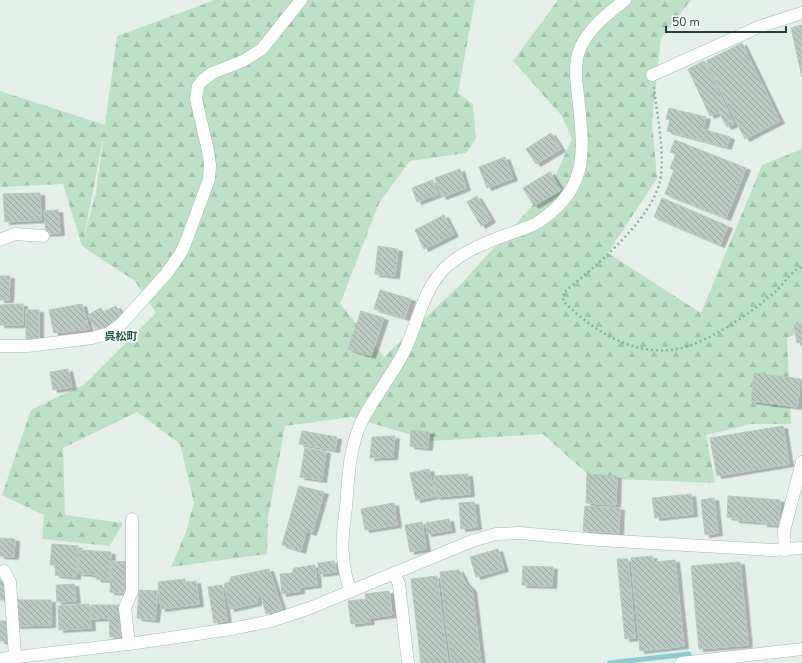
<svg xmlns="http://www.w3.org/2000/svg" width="802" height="663" font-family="'Nunito Sans','Noto Sans JP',sans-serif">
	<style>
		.forest { fill: url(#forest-firs); fill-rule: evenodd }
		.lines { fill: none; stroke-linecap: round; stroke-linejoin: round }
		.stream { stroke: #8acbd6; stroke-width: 5 }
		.building { fill: url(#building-back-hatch); stroke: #b6c9c1; filter: url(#shadow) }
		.minor-casing { stroke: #a7b8b1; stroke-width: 13 }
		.path { stroke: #83b4a4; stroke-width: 2.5; stroke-dasharray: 2 3; stroke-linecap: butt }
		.minor { stroke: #fff; stroke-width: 12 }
		.labels { text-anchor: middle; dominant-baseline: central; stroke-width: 4; stroke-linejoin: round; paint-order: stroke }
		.neighbourhood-label { font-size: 11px; font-weight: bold; fill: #1d5647; stroke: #f6fbf8 }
	</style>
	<defs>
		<pattern id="forest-firs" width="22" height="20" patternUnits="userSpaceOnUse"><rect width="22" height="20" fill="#bde1c6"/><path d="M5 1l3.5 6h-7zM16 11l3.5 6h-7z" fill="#a2c2ab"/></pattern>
		<pattern id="building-back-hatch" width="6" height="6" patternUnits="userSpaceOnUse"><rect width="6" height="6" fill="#bacac3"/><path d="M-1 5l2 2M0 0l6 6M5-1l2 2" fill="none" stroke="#97a69f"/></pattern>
		<filter id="shadow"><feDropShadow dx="4.5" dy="2.5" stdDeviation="0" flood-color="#0004"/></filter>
	</defs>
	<rect width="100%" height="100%" fill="#e5efea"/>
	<path class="forest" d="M215,0h260l-17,93 15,11 3,35 -10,14 -56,8 -31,42 -39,101 44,53 77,-73 90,-99 21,-46 -10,-23 -49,-55 45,-61h133l-30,38 -9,83 5,57 -49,75 93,60 61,-148 40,-16v183l-15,6 4,86h-40l-45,11 9,48 -123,-5 -49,-44 -112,7 -79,-24 -67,9 -17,92 -1,36 -96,13 15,-35 8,-29 -14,-59 -43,-32 -74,36 2,67 58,8 -13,23 -68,-7 2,-24 -42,-20 29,-85 54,-26 71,-71 -21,-32 -53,-35 -19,-62 -63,3v-96l105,34 12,-89zM104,134l-8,58 -12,45z"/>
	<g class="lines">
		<polyline class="stream" points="609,663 689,654"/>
	</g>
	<g class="building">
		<polygon points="802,25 802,77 791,28"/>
		<polygon points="742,43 780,121 745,139 706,61"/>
		<polygon points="704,61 734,124 727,127 719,112 710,116 688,69"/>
		<polygon points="669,108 706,117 703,129 730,137 727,147 667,131 670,120 666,119"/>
		<polygon points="551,133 561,149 536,164 526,149"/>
		<polygon points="675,140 746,168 726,218 665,194 674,170 670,168 676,154 670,152"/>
		<polygon points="505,157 513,178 487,188 479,167"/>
		<polygon points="460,169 466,188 442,197 435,178"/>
		<polygon points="550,172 561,190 534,206 523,188"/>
		<polygon points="433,180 438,194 417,202 412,188"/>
		<polygon points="40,193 41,220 5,222 3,194"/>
		<polygon points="477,196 491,220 481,226 467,202"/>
		<polygon points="662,198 728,226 720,245 654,217"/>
		<polygon points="58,210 60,233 46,234 44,211"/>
		<polygon points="444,215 454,234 424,249 415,230"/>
		<polygon points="378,246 398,249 395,276 375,274"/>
		<polygon points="0,276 10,276 9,300 0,300"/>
		<polygon points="380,290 411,299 405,318 374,309"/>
		<polygon points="23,304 23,325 0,325 0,305"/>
		<polygon points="82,304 89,329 54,333 49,310"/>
		<polygon points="116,306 123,318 109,327 96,330 88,315 101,308 103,312"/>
		<rect x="26" y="310" width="13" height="29"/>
		<polygon points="361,311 384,318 371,356 348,349"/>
		<polygon points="802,324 802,342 797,343 794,325"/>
		<polygon points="68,369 72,387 53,390 50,372"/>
		<polygon points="754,373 801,379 797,407 751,401"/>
		<polygon points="783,426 789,464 717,476 710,438"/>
		<polygon points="411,430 429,432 428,448 410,446"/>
		<polygon points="302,431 337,437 335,450 299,444"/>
		<polygon points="395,436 393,457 370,458 372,437"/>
		<polygon points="305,448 326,451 322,480 300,477"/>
		<polygon points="429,469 435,496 416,500 410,473"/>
		<polygon points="468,474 470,494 436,497 434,476"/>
		<polygon points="587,474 617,476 616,505 586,503"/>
		<polygon points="299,486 324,492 312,533 306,531 301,551 282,545"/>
		<polygon points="691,494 693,514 655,518 652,498"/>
		<polygon points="728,496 780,500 779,525 763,524 763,522 735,520 735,518 727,517"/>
		<polygon points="714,498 718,533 705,535 701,500"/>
		<polygon points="474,502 477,527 461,529 459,503"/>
		<polygon points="394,503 397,525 365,530 361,509"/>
		<polygon points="585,506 620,508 619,533 583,531"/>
		<polygon points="449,519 451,530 427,534 426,523"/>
		<polygon points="422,522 426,549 410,552 405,525"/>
		<polygon points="0,538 15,539 14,557 0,556"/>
		<polygon points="52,544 78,546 76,577 55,575 56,565 50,565"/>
		<polygon points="498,549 504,569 476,577 470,557"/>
		<polygon points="80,550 111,552 109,580 96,579 97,575 78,573"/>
		<polygon points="652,556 653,562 675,560 684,646 640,651 631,558"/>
		<polygon points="617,559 628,559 635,638 625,639"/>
		<polygon points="112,561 126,562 124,593 110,592"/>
		<polygon points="334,561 336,572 319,574 318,563"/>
		<polygon points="740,562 748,645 699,649 691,566"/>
		<polygon points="315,565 317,585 300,587 300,591 282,594 280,574 292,573 294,568"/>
		<polygon points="523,566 553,567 552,586 522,585"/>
		<polygon points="269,569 282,609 266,614 261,595 258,595 257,603 230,609 224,584 229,582 231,577"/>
		<polygon points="459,570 465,582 472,589 481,663 451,663 440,572"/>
		<polygon points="437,576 448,663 421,663 411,579"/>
		<polygon points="185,579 185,583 196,581 199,604 161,609 158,582"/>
		<polygon points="0,580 7,580 6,600 0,600"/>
		<polygon points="74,584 76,601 57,602 56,585"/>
		<polygon points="222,585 227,621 214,623 208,587"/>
		<polygon points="139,590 158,591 155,620 137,618"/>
		<polygon points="389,591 392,615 369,618 370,622 351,624 348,601 366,599 365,594"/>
		<polygon points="14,600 51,600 51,625 16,626"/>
		<polygon points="89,604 91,628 59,630 58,606"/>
		<polygon points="91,605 119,605 120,637 110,637 109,618 91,619"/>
		<polygon points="0,621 9,621 8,641 0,641"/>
	</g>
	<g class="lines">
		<defs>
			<g id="minor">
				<polyline points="652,75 761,26 802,13"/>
				<polyline points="0,240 15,234 43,236"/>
				<polyline points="0,346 28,346 92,338 109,333 122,323 167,273 182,251 187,239 209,179 210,165 208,151 196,99 198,86 202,81 212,73 243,61 262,49 301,0"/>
				<polyline points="785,550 784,531 802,462"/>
				<polyline points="4,571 10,582 15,657"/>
				<polyline points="394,573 399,584 408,663"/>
				<path d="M351,591c-5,-11 -7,-22 -8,-35 -2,-16 1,-32 3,-48 2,-28 3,-57 14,-83 12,-26 32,-49 45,-75 13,-28 18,-61 41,-83 25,-23 59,-30 89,-43 55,-34 49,-72 43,-128 -2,-16 -4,-32 2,-48 10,-21 27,-34 45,-48"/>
				<polyline points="129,644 125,608 132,591 132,519"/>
				<polyline points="0,659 136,643 231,629 271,621 310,608 472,541 496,534 520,533 599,540 773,550 802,548"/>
				<polyline points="681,663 802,649"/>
			</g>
		</defs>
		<use href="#minor" class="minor-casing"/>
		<path class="path" d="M654,87c3,29 10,59 7,88 -4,41 -66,92 -97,117l-1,9c29,29 70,56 114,48 28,-5 71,-34 92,-52 11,-8 18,-20 28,-28l5,-2"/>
		<use href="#minor" class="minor"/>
	</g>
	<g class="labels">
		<g class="neighbourhood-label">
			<text x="121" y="336">呉松町</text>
		</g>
	</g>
	<path d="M666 26v6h120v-6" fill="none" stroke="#224239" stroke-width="2"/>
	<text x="672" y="26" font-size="12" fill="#224239" stroke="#f6fbf8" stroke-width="3" paint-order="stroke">50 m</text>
</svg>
